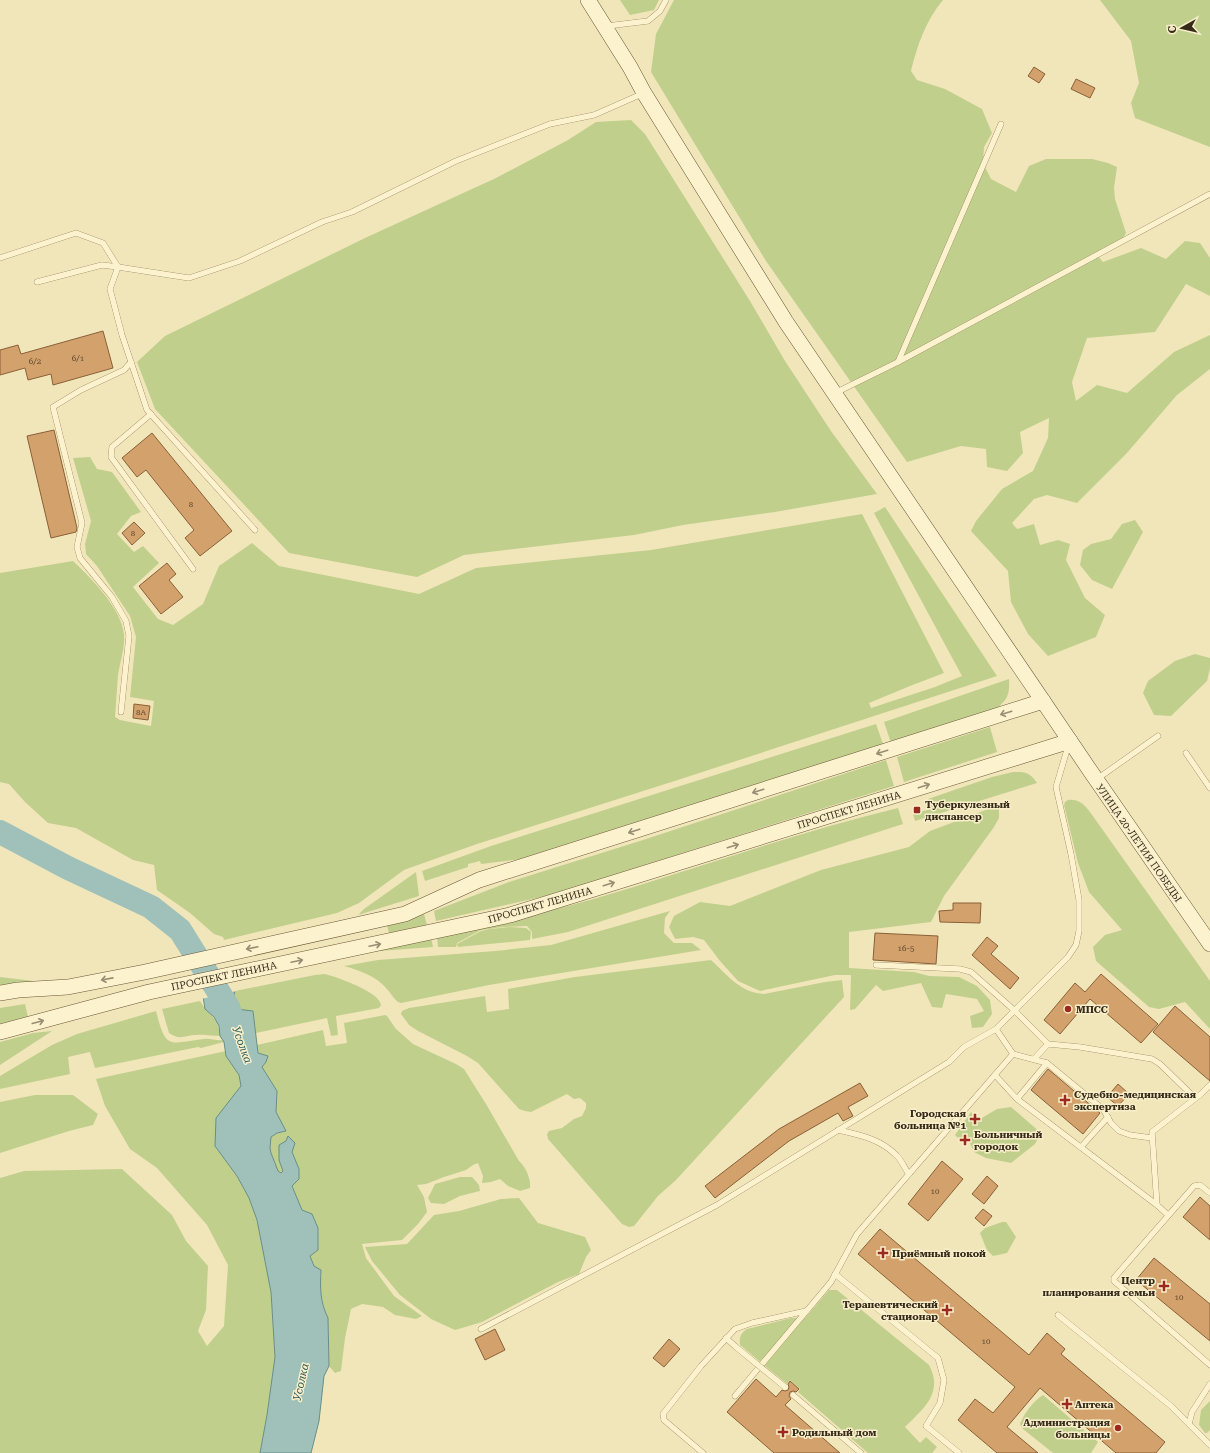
<svg xmlns="http://www.w3.org/2000/svg" width="1210" height="1453" font-family="'Roboto Serif',serif">
	<style>
		.green { fill: #c1cf8d }
		.water { fill: #9fc1ba; stroke: #668f89 }
		.pier { fill: #f1e6ba }
		.lines { fill: none; stroke-linecap: round; stroke-linejoin: round }
		.river { stroke: #9fc1ba; stroke-width: 24 }
		.building { fill: #d3a16c; stroke: #8a6037 }
		.lane-casing { stroke: #897553; stroke-width: 6 }
		.secondary-casing { stroke: #6a5536; stroke-width: 16 }
		.lane { stroke: #fcf2cd; stroke-width: 5.5 }
		.secondary { stroke: #fcf2cd; stroke-width: 15 }
		.lane-bridge-casing { stroke: #897553; stroke-width: 6; stroke-linecap: butt }
		.lane-bridge { stroke: #fcf2cd; stroke-width: 5.5 }
		.oneway { stroke: #998e73 }
		.poi-dot { fill: #9d291e; stroke: #f8efca; stroke-width: 1.5 }
		.labels { text-anchor: middle; dominant-baseline: central; stroke-width: 3; stroke-linejoin: round; paint-order: stroke }
		.number-label { font-size: 8px; fill: #5d482e }
		.poi-label { font-size: 10px; font-weight: bold; fill: #362a19; stroke: #f8efca; text-anchor: start }
		.street-label { font-size: 10px; fill: #362a19; stroke: #f8efca }
		.water-label { font-size: 11px; font-style: italic; fill: #275658; stroke: #f8efca }
	</style>
	<rect width="100%" height="100%" fill="#f1e6ba"/>
	<g class="green">
		<polygon points="620,0 659,0 654,10 630,15"/>
		<path d="M674,0h269c-17,20 -26,46 -32,71l6,9 28,9 37,20 10,24 -8,14 -1,16 8,16 25,13 13,-26 17,-7h46l16,4 9,4 -3,21 1,11 11,34 -6,11 -23,11 6,7 38,-14 25,11 19,-18 15,2 10,15v38l-24,-12 -31,48 -68,6 -15,44 4,19 21,-16 30,8 47,-41 36,-17v34l-33,26 -51,59 -49,49 -30,-8 -13,4 -22,24 5,6 17,-5 6,21 18,-5 12,4 -4,16 19,38 20,17 -9,22 -48,19 -20,-22 -17,-32 -3,-31 -37,-40 5,-10 26,-32 31,-18 15,-33 1,-20 -29,14 3,21 -16,18 -20,-4 -1,-18 -25,-3 -54,16 -141,-201 -115,-189 5,-38z"/>
		<polygon points="1100,0 1210,0 1210,147 1135,118 1131,103 1139,83 1131,41"/>
		<polygon points="631,120 645,134 750,301 785,361 831,431 877,494 775,512 683,525 634,535 464,555 417,577 289,553 155,409 137,362 165,336 365,238 496,178 568,140 596,122"/>
		<path d="M90,457l7,12 15,3 29,40 -10,4 -14,18 17,18 9,-6 16,17 -26,24 25,32 15,6 30,-21 16,-38 33,-23 27,23 140,28 57,-26 175,-18 211,-36 82,159 -34,13 -41,17 2,5 64,-21 27,-11 -88,-163 11,-6 112,169 -313,102 -207,66 -62,22 -11,4 -45,33 -22,10 -113,27 -1,-3 -9,-3 -24,-21 -33,-23 -3,-25 -21,-5 -57,-32 -28,-5 -23,-21 -16,-18 -9,-2v-209l73,-12c19,18 49,48 51,74 1,12 -4,28 -6,40 -1,14 -2,28 -3,42l5,3 31,6 3,-25 -24,-4 6,-60 -6,-21 -33,-50 -11,-12 -1,-10 6,-23 -18,-63z"/>
		<polygon points="1135,520 1143,532 1112,589 1092,580 1080,565 1083,550 1091,544 1111,539 1122,524"/>
		<polygon points="1195,654 1210,658 1210,668 1207,681 1171,716 1154,715 1143,693 1148,681 1175,661"/>
		<path d="M1009,679c1,16 -2,22 -15,31l-103,33 -7,-21z"/>
		<polygon points="876,724 883,744 521,859 481,864 480,861 468,864 468,867 425,881 422,871 491,846"/>
		<polygon points="990,727 997,752 904,782 897,757"/>
		<polygon points="886,760 894,786 550,895 436,921 434,911 509,882 643,840"/>
		<path d="M1013,772c12,0 17,0 24,11l-122,38 -2,-7 18,-5 -3,-10 64,-22z"/>
		<path d="M1068,800c10,-1 16,4 22,12l120,169v48l-25,-27 -26,7 -10,-2 -53,-46 -3,-14 12,-12 17,-5 -33,-38 -11,-29 -14,-58 1,-3z"/>
		<polygon points="999,805 999,818 994,827 944,896 931,922 849,932 849,968 914,972 929,976 959,977 977,986 990,1000 992,1014 983,1027 972,1028 970,1016 984,1011 977,999 946,994 942,1008 932,1007 921,983 883,991 876,985 855,1009 850,1010 851,975 835,975 760,991 738,981 720,961 704,940 693,937 675,939 669,927 674,916 700,902 730,906 821,870 909,847 930,831"/>
		<path d="M898,808l5,16 -335,108 -36,7v-7l-5,-6 -24,1 -22,3 -24,13 -1,4h-18l-1,-11c51,-11 102,-22 153,-36 103,-30 204,-67 308,-92z"/>
		<polygon points="416,872 419,896 358,915 364,909"/>
		<path d="M670,911l-5,7 -1,15 10,10h18l9,7 -212,35 -88,18 -3,-1c-5,-4 -8,-10 -12,-14 -10,-12 -28,-18 -42,-22l34,-6 117,-9 56,-6z"/>
		<polygon points="424,914 427,925 389,933 387,926"/>
		<polygon points="510,927 526,928 531,932 530,940 458,947 457,944 481,931 490,929"/>
		<polygon points="431,937 433,947 366,952"/>
		<path d="M711,960c16,15 30,33 53,34l61,-12 17,-2 2,17 -168,183 -18,16 -24,30 -5,1 -7,-3 -74,-85 -1,-5 2,-3 13,-3 12,-9 8,-3 4,-8v-5l-6,-5 -6,1 -7,-5 -36,18 -6,-1 -6,-2 -41,-46 -11,-7 -49,-25 -9,-6 -8,-11 1,-3 7,-3 76,-12 2,16 22,-3 -1,-20 67,-12z"/>
		<path d="M325,974c12,3 55,18 56,31l-2,3 -43,8 2,19 -7,1 -4,-18 -71,15 -3,-21 -17,-3 -3,-10 2,-8 80,-16z"/>
		<polygon points="0,977 42,982 0,988"/>
		<path d="M200,1001c10,16 18,15 20,35 -8,0 -16,-2 -23,-1 -13,0 -16,6 -28,-2l-7,-24z"/>
		<polygon points="25,1004 28,1017 0,1024 0,1008"/>
		<path d="M156,1011c10,40 13,32 48,28 6,-1 12,2 19,1l1,2 -23,6 -3,-1 -103,21 -5,-16 -22,5 2,17 -70,15v-13l52,-31 25,-11z"/>
		<path d="M385,1015l2,1 9,13 17,15 43,20 8,5 22,35 33,57c7,6 12,18 11,27l-10,3 -12,-5 -8,-7 -9,3 -9,1 1,-7 -5,-13 -5,2 -7,5 -22,7 -18,7 -9,1 7,12 3,15 -9,12 -16,16 -40,4 4,14 28,38 28,20 -6,3 -21,-4 -12,-8 -21,-3 -11,5 -6,29 -4,33 -6,2 -6,-7 -1,-48c-8,-16 -8,-29 -7,-48l-7,-4 -4,-10 -8,-46 -10,-24 7,-17 -7,-17 -13,8 4,11 -2,2 -3,-2 -7,-18 -1,-5 1,-11 6,-4 8,-2 -9,-19 1,-21 -15,-24 4,-5 -8,-9 -1,-8 66,-15 3,16 21,-3 -3,-20z"/>
		<polygon points="52,1031 0,1065 0,1042 33,1033"/>
		<polygon points="226,1051 226,1056 239,1075 241,1086 215,1146 237,1176 249,1198 257,1220 271,1292 275,1357 267,1415 260,1453 0,1453 0,1178 24,1171 122,1169 172,1215 186,1241 208,1266 206,1310 198,1331 207,1346 224,1326 228,1265 207,1225 157,1168 130,1149 105,1106 96,1079"/>
		<polygon points="35,1095 73,1095 98,1114 93,1125 69,1131 0,1153 0,1102"/>
		<polygon points="1011,1107 1041,1133 1035,1144 1011,1163 986,1158 974,1152 967,1137 959,1139 955,1135 971,1112 980,1119 997,1109"/>
		<polygon points="460,1177 472,1177 479,1185 480,1191 460,1196 444,1204 431,1203 428,1198 435,1184"/>
		<polygon points="519,1198 538,1223 585,1237 591,1250 586,1257 579,1274 558,1282 482,1322 455,1330 431,1319 400,1295 372,1261 365,1247 407,1244 434,1215 459,1211 501,1199"/>
		<polygon points="1002,1222 1006,1222 1016,1237 1007,1253 993,1256 987,1250 980,1233 985,1228"/>
		<path d="M829,1290h8l92,75c15,28 -6,44 -24,62l15,16 6,-6 11,10 -5,6h-64l-70,-61 2,-3 -10,-9 -3,4 -47,-39c-1,-8 1,-12 7,-16l44,-11h14z"/>
		<path d="M1043,1395l55,47 -7,11h-38l-30,-24 -3,-5c4,-10 13,-23 23,-29z"/>
		<polygon points="1210,1401 1210,1430 1207,1433 1205,1433 1199,1425 1201,1410"/>
	</g>
	<path class="water" d="M235,991l-2,8 3,10 17,2 5,42 10,3 -2,6 -4,5 15,24 -1,21 10,19 -9,2 -6,4 -1,11 1,5 7,18 3,2 2,-2 -4,-11v-15l7,-4 2,-5 7,7 -3,9 7,17v10l-7,7 10,24 10,4 6,14v22l-8,6 4,10 7,4c-1,18 -1,32 7,48l1,48 -5,10 -5,45 -8,32h-51l7,-38 8,-58 -4,-65 -14,-72 -8,-22 -12,-22 -22,-30 1,-28 25,-32 -2,-11 -13,-19 -2,-14 -4,-6 -1,-10 -5,-9 -9,-8 -2,-13z"/>
	<polygon class="pier" points="235,989 237,991 201,999 201,996 202,994"/>
	<g class="lines">
		<polyline class="river" points="0,832 68,868 151,907 180,930 228,1007 234,1023"/>
	</g>
	<g class="building">
		<polygon points="1034,67 1045,74 1039,83 1028,76"/>
		<polygon points="1076,79 1095,88 1090,98 1071,89"/>
		<polygon points="103,331 113,368 53,385 51,374 28,380 25,368 0,375 0,350 18,345 21,354"/>
		<polygon points="54,430 77,528 76,532 51,538 27,436"/>
		<polygon points="152,433 232,531 200,556 185,538 194,530 146,470 137,477 122,458"/>
		<polygon points="134,522 145,533 132,545 122,533"/>
		<polygon points="167,563 176,574 169,580 183,597 161,614 139,586"/>
		<polygon points="134,704 150,706 148,720 133,718"/>
		<polygon points="953,903 981,903 980,923 940,922 939,911 953,910"/>
		<polygon points="875,933 938,936 936,964 873,960"/>
		<polygon points="987,937 998,946 991,954 1019,978 1010,989 972,955"/>
		<polygon points="1101,974 1158,1024 1141,1043 1090,999 1060,1034 1044,1020 1075,983 1085,992"/>
		<polygon points="1175,1006 1210,1037 1210,1081 1153,1032"/>
		<polygon points="1048,1069 1100,1113 1083,1134 1031,1090"/>
		<polygon points="860,1083 868,1096 848,1107 853,1116 843,1121 838,1113 789,1141 715,1198 705,1186 779,1129"/>
		<polygon points="1118,1084 1129,1094 1118,1106 1107,1097"/>
		<polygon points="942,1161 963,1179 928,1221 908,1204"/>
		<polygon points="987,1176 998,1186 984,1204 972,1194"/>
		<polygon points="1200,1197 1210,1206 1210,1240 1183,1217"/>
		<polygon points="983,1209 992,1216 984,1226 975,1218"/>
		<polygon points="880,1229 1029,1355 1047,1333 1065,1349 1061,1354 1165,1442 1156,1453 1116,1453 1040,1388 1007,1427 1038,1453 997,1453 958,1420 975,1399 993,1413 1015,1387 858,1254"/>
		<polygon points="1154,1258 1210,1304 1210,1341 1136,1280"/>
		<polygon points="495,1329 505,1350 485,1360 475,1339"/>
		<polygon points="669,1339 680,1349 664,1367 653,1358"/>
		<polygon points="756,1379 776,1397 782,1390 785,1391 788,1390 789,1387 788,1384 790,1381 799,1389 796,1392 793,1391 790,1392 789,1396 791,1399 785,1405 840,1453 774,1453 727,1412"/>
	</g>
	<g class="lines">
		<defs>
			<g id="lane">
				<polyline points="607,26 648,21 660,11 666,0"/>
				<polyline points="0,258 76,233 103,243 118,267"/>
				<polyline points="37,282 102,265 118,267"/>
				<polyline points="898,362 1001,124"/>
				<polyline points="835,393 898,362 1210,194"/>
				<polyline points="151,414 112,447 111,457 193,569"/>
				<polyline points="255,530 147,410 122,335 110,289 118,267 189,278 240,261 322,222 352,212 456,161 550,124 594,115 644,93"/>
				<polyline points="121,712 129,636 126,621 112,597 80,558 77,547 82,523 53,407 81,390 124,370 131,362"/>
				<polyline points="1186,753 1210,788"/>
				<polyline points="1097,779 1158,736"/>
				<polyline points="876,965 960,969 971,972 1014,1010 1048,1044 1080,1047 1152,1059 1160,1064 1195,1098"/>
				<polyline points="996,1029 1013,1054 1047,1063 1103,1109 1111,1123 1119,1131 1130,1135 1152,1138"/>
				<polyline points="1034,1059 1048,1044"/>
				<polyline points="995,1075 1017,1099 1157,1205"/>
				<polyline points="1017,1099 1047,1063"/>
				<path d="M838,1130c22,5 43,9 59,26 5,5 8,13 12,18"/>
				<polyline points="1081,1147 1108,1117"/>
				<polyline points="1210,1193 1200,1185 1194,1186 1114,1278 1114,1281 1210,1365"/>
				<polyline points="1168,1215 1157,1205 1152,1132 1201,1094 1210,1085"/>
				<polyline points="835,1274 938,1358 944,1380 940,1403 926,1426 959,1453"/>
				<polyline points="1058,1315 1171,1406 1210,1445"/>
				<polyline points="481,1329 717,1205 949,1062 964,1047 996,1029 1068,957 1076,945 1079,931 1079,900 1071,854 1056,787 1069,743"/>
				<polyline points="726,1338 736,1347"/>
				<polyline points="793,1395 861,1453"/>
				<polyline points="735,1396 831,1282 857,1234 1013,1054"/>
				<polyline points="1189,1424 1192,1412 1210,1384"/>
				<polyline points="703,1453 664,1420 663,1414 701,1366 735,1329 752,1323 806,1311"/>
			</g>
			<g id="secondary">
				<polyline points="588,0 630,67 644,93 786,322 1091,772 1210,944"/>
				<polyline points="0,993 18,990 68,987 145,972 405,914 479,880 1043,701"/>
				<polyline points="0,1032 149,992 510,915 1070,741"/>
			</g>
		</defs>
		<use href="#lane" class="lane-casing"/>
		<use href="#secondary" class="secondary-casing"/>
		<use href="#lane" class="lane"/>
		<use href="#secondary" class="secondary"/>
		<defs>
			<polyline id="lane-bridge" points="736,1347 785,1387"/>
		</defs>
		<use href="#lane-bridge" class="lane-bridge-casing"/>
		<use href="#lane-bridge" class="lane-bridge"/>
	</g>
	<defs><path id="oneway-shaft" d="M-6 0H5M1.5-3L5.5 0L1.5 3" fill="none" stroke-width="1.6" stroke-linecap="round" stroke-linejoin="round"/></defs>
	<g class="oneway">
		<use href="#oneway-shaft" transform="translate(1006 713) rotate(163)"/>
		<use href="#oneway-shaft" transform="translate(882 752) rotate(162)"/>
		<use href="#oneway-shaft" transform="translate(924 786) rotate(-18)"/>
		<use href="#oneway-shaft" transform="translate(758 791) rotate(162)"/>
		<use href="#oneway-shaft" transform="translate(634 831) rotate(162)"/>
		<use href="#oneway-shaft" transform="translate(733 846) rotate(-17)"/>
		<use href="#oneway-shaft" transform="translate(609 884) rotate(-17)"/>
		<use href="#oneway-shaft" transform="translate(375 945) rotate(-12)"/>
		<use href="#oneway-shaft" transform="translate(252 948) rotate(168)"/>
		<use href="#oneway-shaft" transform="translate(297 961) rotate(-12)"/>
		<use href="#oneway-shaft" transform="translate(107 979) rotate(169)"/>
		<use href="#oneway-shaft" transform="translate(38 1022) rotate(-15)"/>
	</g>
	<g class="poi-dot">
		<rect x="913" y="806" width="8" height="8" rx="2"/>
		<circle cx="1068" cy="1009" r="4"/>
		<path d="M1063 1094h4v4h4v4h-4v4h-4v-4h-4v-4h4z"/>
		<path d="M973 1113h4v4h4v4h-4v4h-4v-4h-4v-4h4z"/>
		<path d="M963 1134h4v4h4v4h-4v4h-4v-4h-4v-4h4z"/>
		<path d="M881 1247h4v4h4v4h-4v4h-4v-4h-4v-4h4z"/>
		<path d="M1162 1280h4v4h4v4h-4v4h-4v-4h-4v-4h4z"/>
		<path d="M945 1304h4v4h4v4h-4v4h-4v-4h-4v-4h4z"/>
		<path d="M1065 1398h4v4h4v4h-4v4h-4v-4h-4v-4h4z"/>
		<circle cx="1118" cy="1428" r="4"/>
		<path d="M781 1426h4v4h4v4h-4v4h-4v-4h-4v-4h4z"/>
	</g>
	<g class="labels">
		<g class="number-label">
			<text x="78" y="358">6/1</text>
			<text x="35" y="361">6/2</text>
			<text x="191" y="504">8</text>
			<text x="133" y="533">8</text>
			<text x="141" y="712">8А</text>
			<text x="906" y="948">16-5</text>
			<text x="935" y="1191">10</text>
			<text x="1179" y="1297">10</text>
			<text x="986" y="1341">10</text>
		</g>
		<g class="poi-label">
			<text x="925" y="804">Туберкулезный<tspan x="925" dy="12">диспансер</tspan></text>
			<text x="1076" y="1009">МПСС</text>
			<text x="1074" y="1094">Судебно-медицинская<tspan x="1074" dy="12">экспертиза</tspan></text>
			<text x="966" y="1113" text-anchor="end">Городская<tspan x="966" dy="12">больница №1</tspan></text>
			<text x="974" y="1134">Больничный<tspan x="974" dy="12">городок</tspan></text>
			<text x="892" y="1253">Приёмный покой</text>
			<text x="1155" y="1280" text-anchor="end">Центр<tspan x="1155" dy="12">планирования семьи</tspan></text>
			<text x="938" y="1304" text-anchor="end">Терапевтический<tspan x="938" dy="12">стационар</tspan></text>
			<text x="1075" y="1404">Аптека</text>
			<text x="1110" y="1422" text-anchor="end">Администрация<tspan x="1110" dy="12">больницы</tspan></text>
			<text x="792" y="1432">Родильный дом</text>
		</g>
		<g class="street-label">
			<text transform="translate(849 810) rotate(-17)">ПРОСПЕКТ ЛЕНИНА</text>
			<text transform="translate(1139 843) rotate(55)">УЛИЦА 20-ЛЕТИЯ ПОБЕДЫ</text>
			<text transform="translate(540 905) rotate(-16)">ПРОСПЕКТ ЛЕНИНА</text>
			<text transform="translate(224 976) rotate(-12)">ПРОСПЕКТ ЛЕНИНА</text>
		</g>
		<g class="water-label">
			<text transform="translate(242 1045) rotate(70)">Усолка</text>
			<text transform="translate(301 1382) rotate(-77)">Усолка</text>
		</g>
	</g>
	<g transform="translate(1182 28) rotate(262)" stroke="#f8efca" stroke-width="3" paint-order="stroke">
	<path d="M0-3L7 15L0 10L-7 15Z" fill="#362a19"/>
	<text y="-6" font-size="11" font-weight="bold" text-anchor="middle" fill="#362a19">С</text>
	</g>
</svg>
